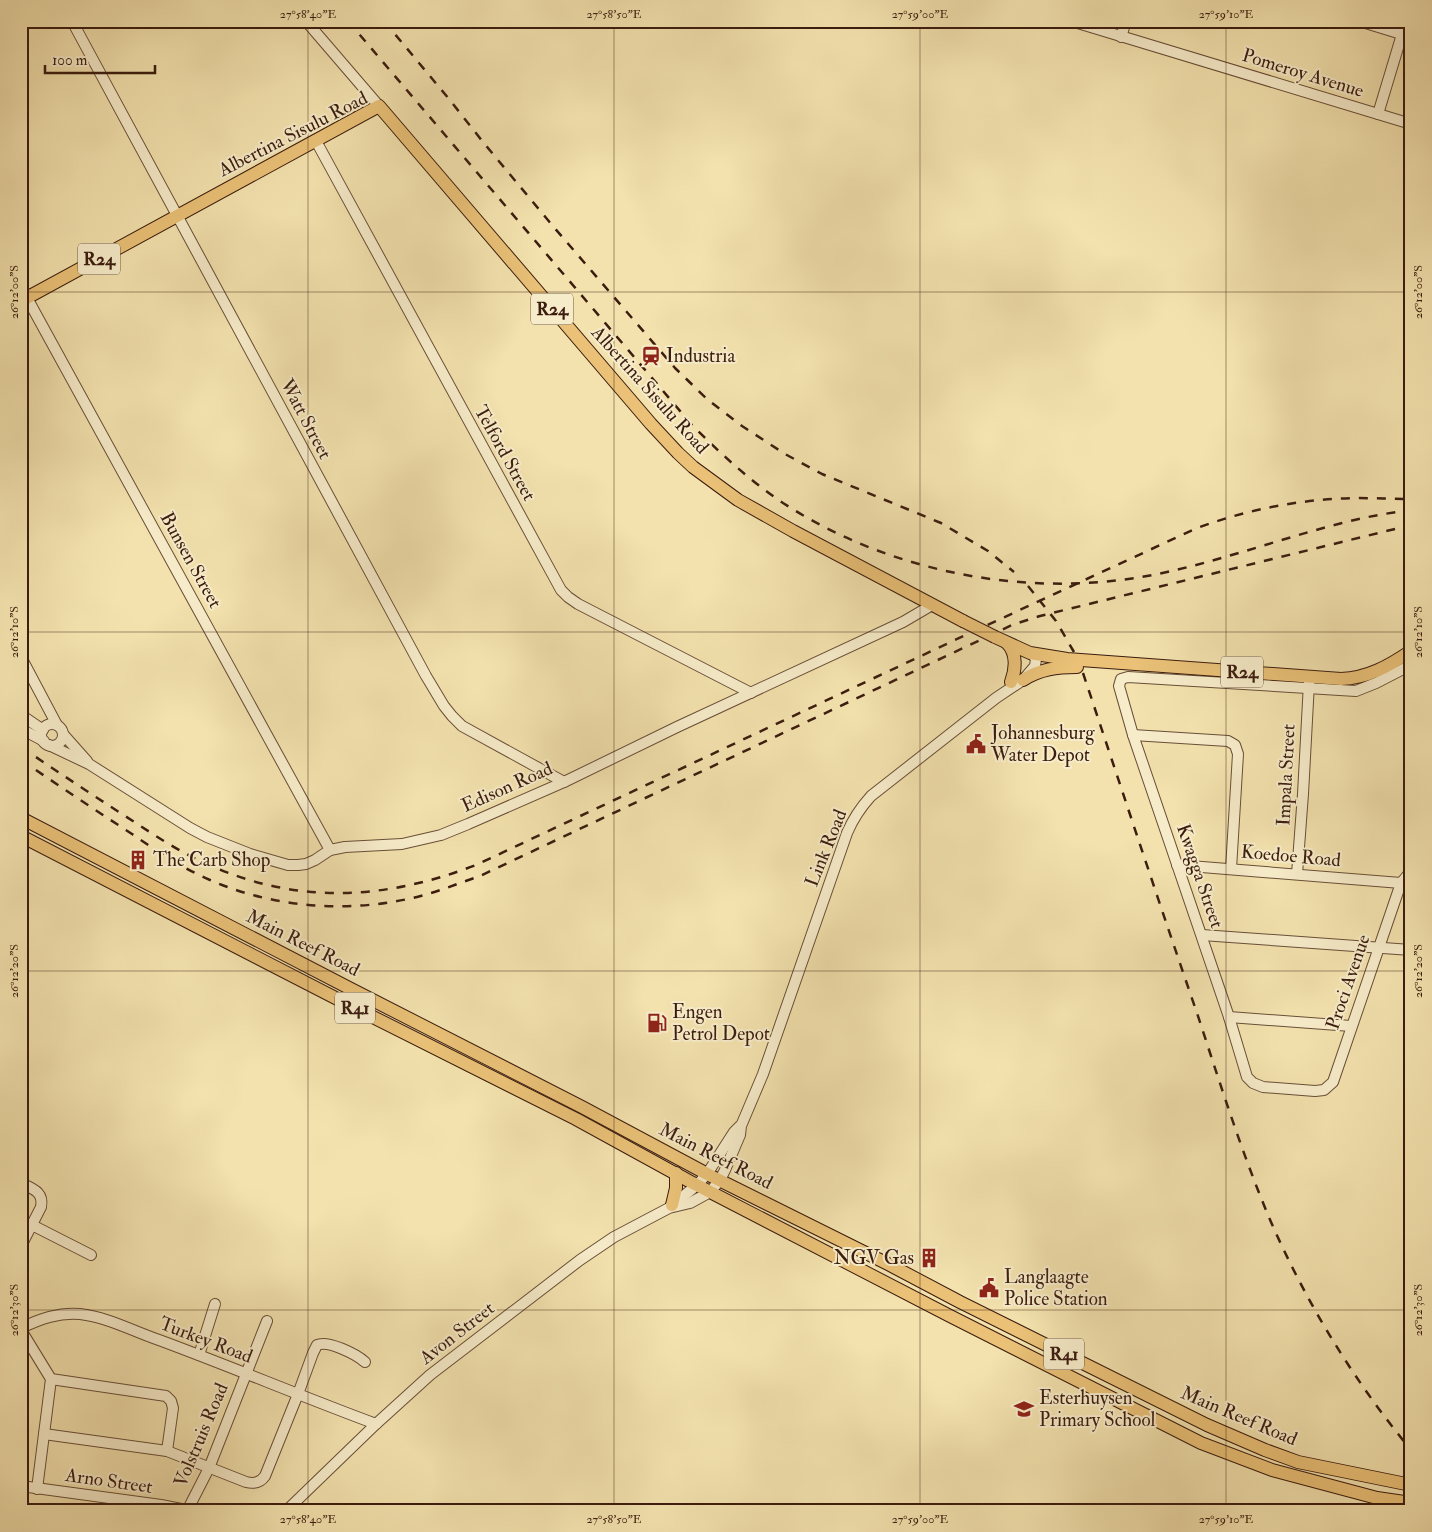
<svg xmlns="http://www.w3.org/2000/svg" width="1432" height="1532" font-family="'IM FELL Double Pica',serif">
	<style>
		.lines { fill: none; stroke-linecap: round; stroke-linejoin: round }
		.minor-casing { stroke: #694e37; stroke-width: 12 }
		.major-casing { stroke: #3b1c0f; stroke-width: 14 }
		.minor { stroke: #f7ecca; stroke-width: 10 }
		.major { stroke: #eac177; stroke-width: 12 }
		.rail { stroke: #3b1c0f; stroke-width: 2.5; stroke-dasharray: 9 9; stroke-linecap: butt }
		.major-bridge-casing { stroke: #3b1c0f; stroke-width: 14; stroke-linecap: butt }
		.major-bridge { stroke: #eac177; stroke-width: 12 }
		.ticks { fill: none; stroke: #3b1c0f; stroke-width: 1; stroke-opacity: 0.45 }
		.labels { text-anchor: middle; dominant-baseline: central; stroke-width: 4; stroke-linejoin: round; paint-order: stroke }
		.shield { fill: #f7ecca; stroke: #735a47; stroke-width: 1 }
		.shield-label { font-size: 18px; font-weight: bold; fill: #3b1c0f }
		.street-label { font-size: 19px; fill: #3b1c0f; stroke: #f7ecca }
		.poi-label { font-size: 19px; fill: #3b1c0f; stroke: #f7ecca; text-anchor: start }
		.neatline { fill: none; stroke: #3b1c0f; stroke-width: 2 }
		.ticks-label { font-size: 12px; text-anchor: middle; fill: #3b1c0f }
	</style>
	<rect width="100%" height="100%" fill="#f3e2ae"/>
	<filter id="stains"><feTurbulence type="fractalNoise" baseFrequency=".004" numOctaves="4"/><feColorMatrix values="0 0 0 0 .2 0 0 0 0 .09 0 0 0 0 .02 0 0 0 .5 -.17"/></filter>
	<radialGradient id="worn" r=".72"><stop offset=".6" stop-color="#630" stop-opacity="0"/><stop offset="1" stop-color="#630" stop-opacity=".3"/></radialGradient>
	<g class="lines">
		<defs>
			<g id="minor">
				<polyline points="72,21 426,676 444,706 452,716 462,726 564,782"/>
				<polyline points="306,21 379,106"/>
				<polyline points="1071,21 1411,124"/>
				<polyline points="1359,21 1411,37"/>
				<polyline points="1121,37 1126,21"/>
				<polyline points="1378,114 1406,21"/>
				<polyline points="316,141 561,590 568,597 578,604 751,693"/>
				<polyline points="21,287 330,850"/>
				<polyline points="21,657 57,725"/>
				<polyline points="1411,665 1376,683 1356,691 1128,677 1121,679 1119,686 1133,735 1229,1017 1247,1077 1253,1083 1263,1087 1315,1091 1324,1090 1333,1082 1401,883 1411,871"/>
				<polyline points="21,715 43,730"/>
				<circle cx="52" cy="735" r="11"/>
				<polyline points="21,729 44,741"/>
				<polyline points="63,734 87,761"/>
				<polyline points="1133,735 1228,741 1235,745 1238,754 1231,869"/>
				<polyline points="49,745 89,764 190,828 207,837 250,854 288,865 298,865 306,864 315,860 330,850 345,847 402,844 441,835 468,824 564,782 677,727 903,622 932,605"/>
				<polyline points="1177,865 1401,883"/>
				<polyline points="1297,874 1303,794 1309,683"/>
				<polyline points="1202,935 1411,950"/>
				<polyline points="1229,1017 1351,1026"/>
				<path d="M21,1183c12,6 23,9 20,24l-20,39"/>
				<polyline points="670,1207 697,1185 707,1174 734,1132 740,1126"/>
				<polyline points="32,1225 91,1255"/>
				<path d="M21,1328c19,-9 38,-16 59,-14 27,3 53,17 79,26 73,27 144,57 217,84"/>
				<polyline points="21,1330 51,1379 37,1489"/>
				<polyline points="199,1355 215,1304"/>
				<polyline points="51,1379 166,1396 171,1401 173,1408 167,1451"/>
				<path d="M44,1434l123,17 79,31c8,2 14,1 19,-6l33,-82 15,-41 4,-8c11,-5 39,9 48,17"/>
				<polyline points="21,1486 161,1505 191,1511"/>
				<polyline points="187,1511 209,1468 267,1321"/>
				<path d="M286,1511l90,-87 54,-49 150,-115 34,-23 36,-19 19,-10 21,-5 20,-11 10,-12 5,-10 15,-35 1,-9 22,-52 84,-241c6,-14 14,-26 24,-37l125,-98 27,-18 12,-14 1,-7 -4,-5"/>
			</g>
			<g id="major">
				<polyline points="21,301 379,106 651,424 678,453 693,467 738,500 793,531 963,621"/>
				<path d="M995,637l35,16 37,6 274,20c27,-1 48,-13 70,-28"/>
				<path d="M1007,643c10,10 9,26 4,39"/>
				<path d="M1023,680c17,-11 34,-13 54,-13"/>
				<polyline points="21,818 351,989 582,1107 711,1176 890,1265 960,1302 1207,1425 1265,1450 1298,1462 1411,1485"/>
				<polyline points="21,836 353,1007 576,1119 689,1181 952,1317 1201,1443 1272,1470 1377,1498 1411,1503"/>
				<polyline points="672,1205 676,1188 676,1173"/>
			</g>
		</defs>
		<use href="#minor" class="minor-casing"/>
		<use href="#major" class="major-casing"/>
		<use href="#minor" class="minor"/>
		<use href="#major" class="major"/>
		<g class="rail">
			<path d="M348,21l344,404c28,28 57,55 91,78 111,72 254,98 384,69 59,-13 116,-34 175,-49 23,-6 46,-10 69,-13"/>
			<polyline points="384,21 449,99 483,142 552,225 675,368 708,400 742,426 785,454 822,474 941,523 988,551 1014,572"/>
			<polyline points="1028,586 1056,621 1074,652"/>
			<path d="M1083,673c38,114 75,227 114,340 23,70 45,141 74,209 36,82 83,159 140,228"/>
			<path d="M21,747c34,23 67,45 101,67 28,18 55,37 85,50 90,41 178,36 269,1l479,-225 242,-112c44,-16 89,-26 136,-29 26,-2 52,0 78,0"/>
			<path d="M21,760c37,25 74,50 111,74 25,17 50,34 78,46 62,27 132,33 198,19 25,-5 48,-15 72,-23l532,-251 28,-9 371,-91"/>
		</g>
		<defs>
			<polyline id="major-bridge" points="963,621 995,637"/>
		</defs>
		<use href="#major-bridge" class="major-bridge-casing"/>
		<use href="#major-bridge" class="major-bridge"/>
	</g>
	<path class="ticks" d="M308,21v1490M614,21v1490M920,21v1490M1226,21v1490M21,292h1390M21,632h1390M21,971h1390M21,1310h1390"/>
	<defs>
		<symbol id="station-bare" viewBox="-9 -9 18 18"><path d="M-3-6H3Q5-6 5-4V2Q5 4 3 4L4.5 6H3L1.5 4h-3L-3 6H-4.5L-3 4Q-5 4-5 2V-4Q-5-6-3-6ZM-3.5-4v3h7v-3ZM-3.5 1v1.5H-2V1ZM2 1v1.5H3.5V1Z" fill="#8f2418" stroke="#f7ecca" stroke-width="2.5" paint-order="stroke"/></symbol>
		<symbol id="civic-bare" viewBox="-9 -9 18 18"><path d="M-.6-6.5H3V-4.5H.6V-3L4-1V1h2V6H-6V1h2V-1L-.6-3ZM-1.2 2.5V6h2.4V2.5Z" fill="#8f2418" stroke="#f7ecca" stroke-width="2.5" paint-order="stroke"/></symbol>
		<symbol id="building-bare" viewBox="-9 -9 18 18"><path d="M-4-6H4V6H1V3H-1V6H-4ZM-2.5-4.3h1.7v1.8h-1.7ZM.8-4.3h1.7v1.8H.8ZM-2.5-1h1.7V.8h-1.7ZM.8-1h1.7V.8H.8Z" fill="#8f2418" stroke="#f7ecca" stroke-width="2.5" paint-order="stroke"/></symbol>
		<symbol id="fuel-bare" viewBox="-9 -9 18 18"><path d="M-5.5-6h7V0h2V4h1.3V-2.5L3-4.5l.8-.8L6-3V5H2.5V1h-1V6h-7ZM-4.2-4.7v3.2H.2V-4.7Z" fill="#8f2418" stroke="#f7ecca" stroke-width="2.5" paint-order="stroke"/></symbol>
		<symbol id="school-bare" viewBox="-9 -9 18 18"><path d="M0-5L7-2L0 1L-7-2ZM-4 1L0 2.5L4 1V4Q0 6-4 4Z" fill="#8f2418" stroke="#f7ecca" stroke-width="2.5" paint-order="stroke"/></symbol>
	</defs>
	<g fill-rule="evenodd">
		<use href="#station-bare" x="637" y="342" width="28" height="28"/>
		<use href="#civic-bare" x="962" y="730" width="28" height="28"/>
		<use href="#building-bare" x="124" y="846" width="28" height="28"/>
		<use href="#fuel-bare" x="643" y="1009" width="28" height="28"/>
		<use href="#building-bare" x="915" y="1244" width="28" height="28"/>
		<use href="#civic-bare" x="975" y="1274" width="28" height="28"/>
		<use href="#school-bare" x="1010" y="1395" width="28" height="28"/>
	</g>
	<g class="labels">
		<g class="shield">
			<rect x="78" y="243.5" width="42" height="31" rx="4"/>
			<rect x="531" y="293.5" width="42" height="31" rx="4"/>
			<rect x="1221" y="656.5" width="42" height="31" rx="4"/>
			<rect x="335" y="992.5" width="40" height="31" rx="4"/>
			<rect x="1044" y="1338.5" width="40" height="31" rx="4"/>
		</g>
		<g class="shield-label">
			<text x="99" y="259">R24</text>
			<text x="552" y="309">R24</text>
			<text x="1242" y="672">R24</text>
			<text x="355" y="1008">R41</text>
			<text x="1064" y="1354">R41</text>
		</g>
		<g class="street-label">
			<text transform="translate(1303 73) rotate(17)">Pomeroy Avenue</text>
			<text transform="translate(293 134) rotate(-27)">Albertina Sisulu Road</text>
			<text transform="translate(650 390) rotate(48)">Albertina Sisulu Road</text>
			<text transform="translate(306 419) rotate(62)">Watt Street</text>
			<text transform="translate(505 453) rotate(61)">Telford Street</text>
			<text transform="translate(191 560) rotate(61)">Bunsen Street</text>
			<text transform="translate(1286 775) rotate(-87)">Impala Street</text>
			<text transform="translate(507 787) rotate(-24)">Edison Road</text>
			<text transform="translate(826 848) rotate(-68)">Link Road</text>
			<text transform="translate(1291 856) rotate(5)">Koedoe Road</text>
			<text transform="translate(1200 876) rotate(71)">Kwagga Street</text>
			<text transform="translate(303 943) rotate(27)">Main Reef Road</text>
			<text transform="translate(1348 982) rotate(-71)">Proci Avenue</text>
			<text transform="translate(716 1156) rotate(27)">Main Reef Road</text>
			<text transform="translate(457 1333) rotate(-38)">Avon Street</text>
			<text transform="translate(206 1340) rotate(21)">Turkey Road</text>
			<text transform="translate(1239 1416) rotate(23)">Main Reef Road</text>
			<text transform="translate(201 1435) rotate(-67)">Volstruis Road</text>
			<text transform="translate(109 1481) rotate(8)">Arno Street</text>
		</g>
		<g class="poi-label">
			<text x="666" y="356">Industria</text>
			<text x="991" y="733">Johannesburg<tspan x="991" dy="22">Water Depot</tspan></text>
			<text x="153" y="860">The Carb Shop</text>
			<text x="672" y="1012">Engen<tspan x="672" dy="22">Petrol Depot</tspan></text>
			<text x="914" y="1258" text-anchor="end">NGV Gas</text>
			<text x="1004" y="1277">Langlaagte<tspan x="1004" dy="22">Police Station</tspan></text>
			<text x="1039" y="1398">Esterhuysen<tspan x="1039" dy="22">Primary School</tspan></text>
		</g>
	</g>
	<rect width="1432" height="1532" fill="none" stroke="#f3e2ae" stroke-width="55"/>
	<path d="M45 65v8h110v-8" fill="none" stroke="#3b1c0f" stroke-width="2.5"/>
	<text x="52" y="65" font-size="15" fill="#3b1c0f" stroke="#f7ecca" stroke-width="4" paint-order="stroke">100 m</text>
	<rect x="28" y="28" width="1376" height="1476" class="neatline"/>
	<g class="ticks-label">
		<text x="308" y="18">27°58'40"E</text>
		<text x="614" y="18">27°58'50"E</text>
		<text x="920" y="18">27°59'00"E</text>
		<text x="1226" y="18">27°59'10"E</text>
		<text transform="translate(14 292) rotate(-90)" y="4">26°12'00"S</text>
		<text transform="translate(1418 292) rotate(-90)" y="4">26°12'00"S</text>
		<text transform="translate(14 632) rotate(-90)" y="4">26°12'10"S</text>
		<text transform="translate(1418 632) rotate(-90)" y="4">26°12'10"S</text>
		<text transform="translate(14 971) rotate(-90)" y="4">26°12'20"S</text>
		<text transform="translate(1418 971) rotate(-90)" y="4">26°12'20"S</text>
		<text transform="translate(14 1310) rotate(-90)" y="4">26°12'30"S</text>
		<text transform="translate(1418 1310) rotate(-90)" y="4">26°12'30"S</text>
		<text x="308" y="1523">27°58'40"E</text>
		<text x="614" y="1523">27°58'50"E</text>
		<text x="920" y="1523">27°59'00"E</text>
		<text x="1226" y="1523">27°59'10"E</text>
	</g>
	<rect width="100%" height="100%" filter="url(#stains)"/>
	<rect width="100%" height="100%" fill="url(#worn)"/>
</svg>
